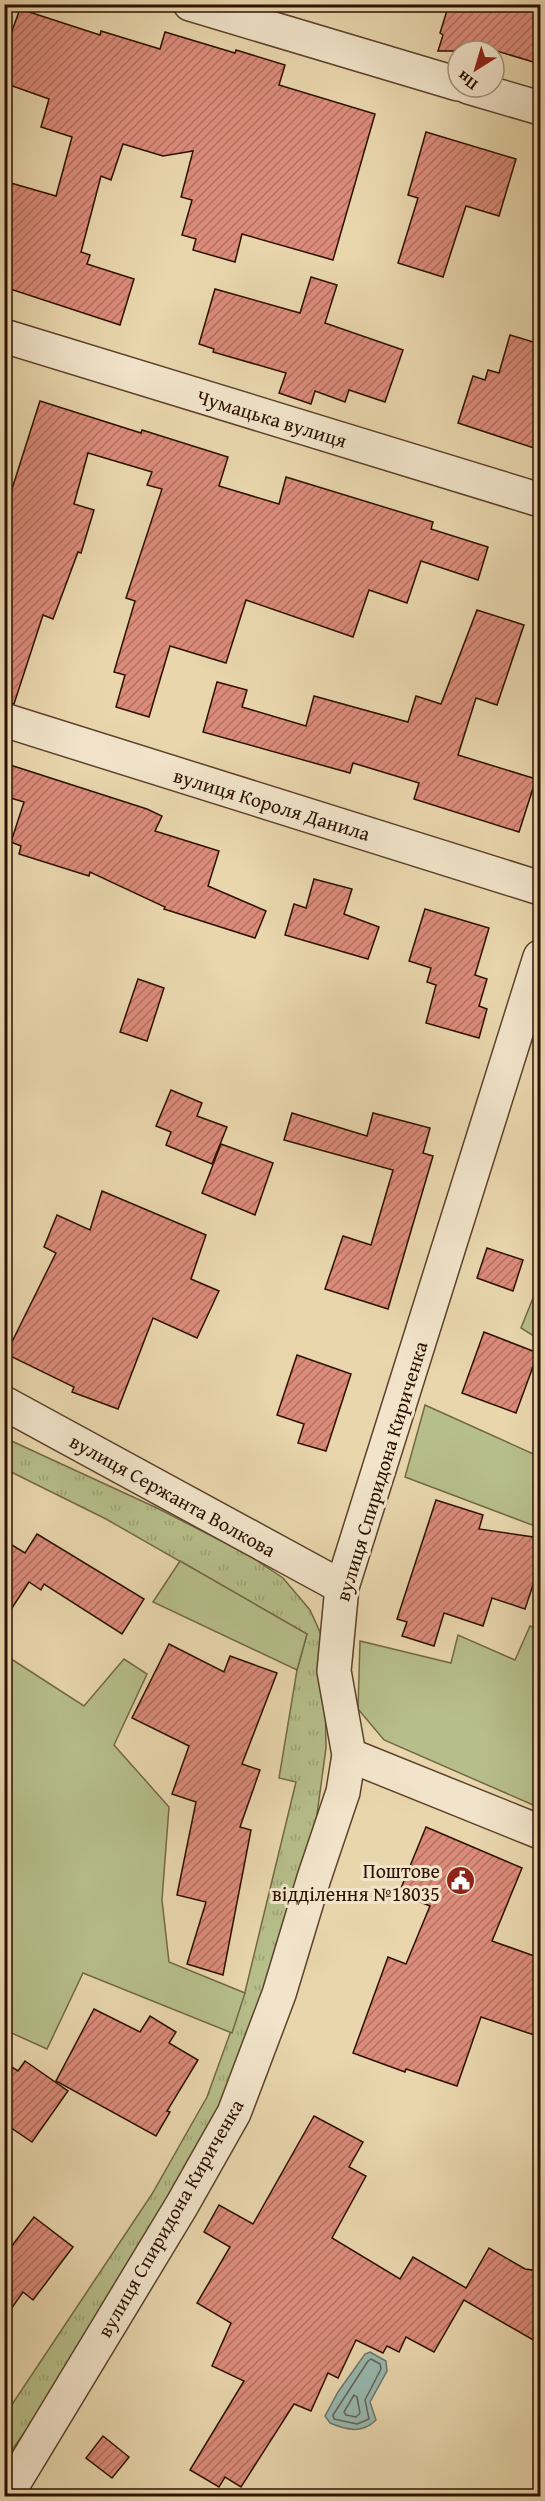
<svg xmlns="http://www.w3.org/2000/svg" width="545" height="2501" font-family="'Gentium Book Plus',serif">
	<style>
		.grass { fill: url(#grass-tufts); stroke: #726845; stroke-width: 1.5 }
		.garden { fill: #b6be8a; stroke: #726845; stroke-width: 1.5 }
		.water { fill: #98b8af; stroke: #6d7569; stroke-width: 1.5 }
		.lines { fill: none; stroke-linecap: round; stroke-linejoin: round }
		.shore { stroke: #626458; stroke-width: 1.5 }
		.building { fill: url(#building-hatch); stroke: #2d1100; stroke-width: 1.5 }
		.minor-casing { stroke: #5c422b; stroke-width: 36 }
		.minor { stroke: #f1e4ca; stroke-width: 33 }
		.labels { text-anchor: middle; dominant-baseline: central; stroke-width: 6; stroke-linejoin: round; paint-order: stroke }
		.street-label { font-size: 20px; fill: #2d1100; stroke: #f1e4ca }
		.poi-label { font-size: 20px; fill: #2d1100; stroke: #f1e4ca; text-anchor: end }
	</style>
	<defs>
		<pattern id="grass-tufts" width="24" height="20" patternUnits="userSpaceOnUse" patternTransform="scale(1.5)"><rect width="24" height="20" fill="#b6be8a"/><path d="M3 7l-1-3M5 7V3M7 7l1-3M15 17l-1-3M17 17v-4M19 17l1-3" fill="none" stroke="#9da275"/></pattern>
		<pattern id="building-hatch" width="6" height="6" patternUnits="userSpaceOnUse" patternTransform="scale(1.5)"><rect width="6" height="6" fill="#db8b7a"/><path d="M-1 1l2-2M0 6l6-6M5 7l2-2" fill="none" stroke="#b27062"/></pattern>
	</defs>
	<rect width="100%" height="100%" fill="#e9d6ad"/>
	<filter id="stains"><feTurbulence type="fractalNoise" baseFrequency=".00333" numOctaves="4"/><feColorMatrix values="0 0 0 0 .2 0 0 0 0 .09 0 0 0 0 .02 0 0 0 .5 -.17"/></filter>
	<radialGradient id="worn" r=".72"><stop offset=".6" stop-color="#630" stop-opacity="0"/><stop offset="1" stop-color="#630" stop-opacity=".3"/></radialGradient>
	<polygon class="grass" points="5,1438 157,1508 247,1554 283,1578 310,1610 324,1641 326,1748 315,1829 239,2078 62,2379 5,2460 5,2415 152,2194 207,2097 245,1992 296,1782 279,1778 297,1670 307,1634 106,1519 5,1469"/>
	<g class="garden">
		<polygon points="533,1298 540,1302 540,1340 521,1328"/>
		<polygon points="425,1405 540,1457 540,1528 405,1477"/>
		<polygon points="180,1561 307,1634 297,1670 153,1602"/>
		<polygon points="530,1626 540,1630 540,1728 536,1735 540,1738 540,1808 384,1740 358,1709 360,1641 451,1663 458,1635 515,1660"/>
		<polygon points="5,1655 84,1706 124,1659 147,1674 114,1745 169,1807 162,1900 169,1962 245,1993 232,2033 83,1973 47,2049 5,2030"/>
	</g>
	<path class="water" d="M370,2352l16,9 1,10 -17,31 6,18c-14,14 -29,10 -46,3l-5,-7 13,-24 27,-38z"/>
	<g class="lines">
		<g class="shore">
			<polygon points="371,2359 380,2364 381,2369 365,2400 369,2419 357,2424 334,2419 333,2415 368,2361"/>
			<polygon points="354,2395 357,2397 360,2413 356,2417 346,2415 344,2412"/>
		</g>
	</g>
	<g class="building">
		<polygon points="449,4 511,4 540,14 540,64 470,43 467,51 438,51 443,35 440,33"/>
		<polygon points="20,9 100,35 101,31 160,49 165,32 235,53 236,50 285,65 279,85 375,114 333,260 242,234 235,262 193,250 196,239 182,235 192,200 181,197 193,151 163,156 123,144 111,180 101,176 81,252 90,255 87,264 134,279 120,325 4,287 4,181 56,196 72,137 41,127 49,99 4,83 4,53"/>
		<polygon points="426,132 516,159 499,216 466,206 443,277 398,263 418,198 408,195"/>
		<polygon points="311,277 337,285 325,323 403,350 385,402 349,390 345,402 315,391 311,404 279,393 286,373 213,352 214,349 199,344 215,289 300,313"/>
		<polygon points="510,335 540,344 540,450 458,423 473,376 485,380 488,370 499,373"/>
		<polygon points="40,401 141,433 142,430 228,457 219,486 279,504 286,477 433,522 431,529 488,547 478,580 421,561 407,603 369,590 353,637 246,600 226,663 170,646 149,717 116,707 125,675 114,672 135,601 126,598 162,489 147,485 152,472 88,453 74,504 94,510 81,553 78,552 53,619 43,615 14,704 4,702 4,514"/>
		<polygon points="477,610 524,625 497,705 476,698 458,755 536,779 519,832 414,799 419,783 353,763 350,773 203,732 217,682 247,690 242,707 306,726 314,696 408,722 416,696 441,704"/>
		<polygon points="4,763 147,809 162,816 155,831 219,851 208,886 266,911 255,938 164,909 165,907 90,872 89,876 19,854 21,846 11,842 24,802 4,796"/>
		<polygon points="314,879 352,889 344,914 379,927 368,959 285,935 294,904 306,908"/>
		<polygon points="425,909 489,928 475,975 487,979 479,1006 487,1009 479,1038 426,1023 436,985 427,982 431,968 409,961"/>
		<polygon points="138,979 164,988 147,1041 120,1032"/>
		<polygon points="171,1090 202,1103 197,1116 227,1127 212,1164 166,1145 171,1132 156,1126"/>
		<polygon points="292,1113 367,1136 373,1113 430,1128 423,1153 433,1156 388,1309 325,1289 343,1236 371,1245 393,1170 284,1140"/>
		<polygon points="221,1144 273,1163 255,1215 202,1193"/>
		<polygon points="102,1191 206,1235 191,1279 219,1291 197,1338 153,1318 118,1409 72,1392 74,1387 6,1354 56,1253 44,1247 57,1215 90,1230"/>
		<polygon points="487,1248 523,1260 513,1291 477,1278"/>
		<polygon points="484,1332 538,1353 516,1413 462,1393"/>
		<polygon points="297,1355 351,1374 326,1451 298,1443 304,1424 277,1415"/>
		<polygon points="436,1500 483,1515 479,1529 540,1538 540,1554 539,1567 525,1609 492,1598 483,1626 444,1613 434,1646 402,1636 407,1622 397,1619"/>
		<polygon points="37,1534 144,1599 122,1634 44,1584 41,1590 29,1582 4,1620 4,1540 25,1553"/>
		<polygon points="169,1644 224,1672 230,1656 277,1673 242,1764 260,1770 240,1827 251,1830 223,1975 187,1964 206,1902 177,1895 196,1802 172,1794 189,1746 132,1718"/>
		<polygon points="426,1827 522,1868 492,1941 540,1958 540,2037 481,2017 457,2086 406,2069 405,2072 353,2053 388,1957 406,1964 430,1906 399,1893"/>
		<polygon points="94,2009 140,2032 150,2016 176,2032 169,2043 198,2060 167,2111 170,2112 156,2136 56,2081"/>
		<polygon points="25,2061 68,2091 32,2142 4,2123 4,2062 18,2071"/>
		<polygon points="314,2116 363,2142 349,2167 366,2176 332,2238 400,2279 413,2257 466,2288 489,2248 525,2269 540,2271 540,2344 464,2300 434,2352 406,2337 399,2352 387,2346 383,2353 356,2340 338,2378 328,2373 311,2411 294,2404 241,2487 225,2477 219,2487 190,2470 244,2381 212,2366 231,2323 197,2303 230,2247 204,2232 219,2205 253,2224"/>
		<polygon points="34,2217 73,2247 33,2300 23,2292 4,2319 4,2256"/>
		<polygon points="103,2436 129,2457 112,2478 86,2458"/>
	</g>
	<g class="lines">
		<defs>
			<g id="minor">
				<polyline points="190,4 458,84"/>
				<polyline points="468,87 540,108"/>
				<polyline points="4,336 540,500"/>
				<polyline points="4,720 540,888"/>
				<polyline points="4,1403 342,1587"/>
				<polyline points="349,1755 540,1832"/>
				<polyline points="6,2496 182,2205 234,2113 279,1994 314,1878 343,1792 349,1755 334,1671 342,1587 540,957"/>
			</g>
		</defs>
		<use href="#minor" class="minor-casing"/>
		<use href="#minor" class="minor"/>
	</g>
	<defs>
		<symbol id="civic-disc" viewBox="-11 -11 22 22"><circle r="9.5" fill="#8f2418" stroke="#f1e4ca"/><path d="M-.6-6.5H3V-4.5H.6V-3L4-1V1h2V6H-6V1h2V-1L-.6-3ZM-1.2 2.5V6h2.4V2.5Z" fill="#fff"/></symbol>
	</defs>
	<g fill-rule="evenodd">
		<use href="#civic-disc" x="444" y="1864" width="33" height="33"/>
	</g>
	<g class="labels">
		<g class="street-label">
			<text transform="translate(272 418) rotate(17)">Чумацька вулиця</text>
			<text transform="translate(272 804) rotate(17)">вулиця Короля Данила</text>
			<text transform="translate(381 1471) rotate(-73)">вулиця Спиридона Кириченка</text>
			<text transform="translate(173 1495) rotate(29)">вулиця Сержанта Волкова</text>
			<text transform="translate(170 2218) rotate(-60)">вулиця Спиридона Кириченка</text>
		</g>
		<g class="poi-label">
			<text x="440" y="1870">Поштове<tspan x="440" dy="23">відділення №18035</tspan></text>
		</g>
	</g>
	<rect width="545" height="2501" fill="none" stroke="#e9d6ad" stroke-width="24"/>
	<rect x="6" y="6" width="533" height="2489" fill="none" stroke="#2d1100" stroke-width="3"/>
	<rect x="12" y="12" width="521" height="2477" fill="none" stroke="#2d1100" stroke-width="1.5"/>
	<g transform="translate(476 69) rotate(217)"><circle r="28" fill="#f1e4ca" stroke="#a39079" stroke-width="1.5"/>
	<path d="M0-4.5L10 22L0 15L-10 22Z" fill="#8f2418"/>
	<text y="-9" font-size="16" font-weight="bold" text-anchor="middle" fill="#2d1100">Пн</text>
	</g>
	<rect width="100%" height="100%" filter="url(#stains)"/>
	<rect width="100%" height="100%" fill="url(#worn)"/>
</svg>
